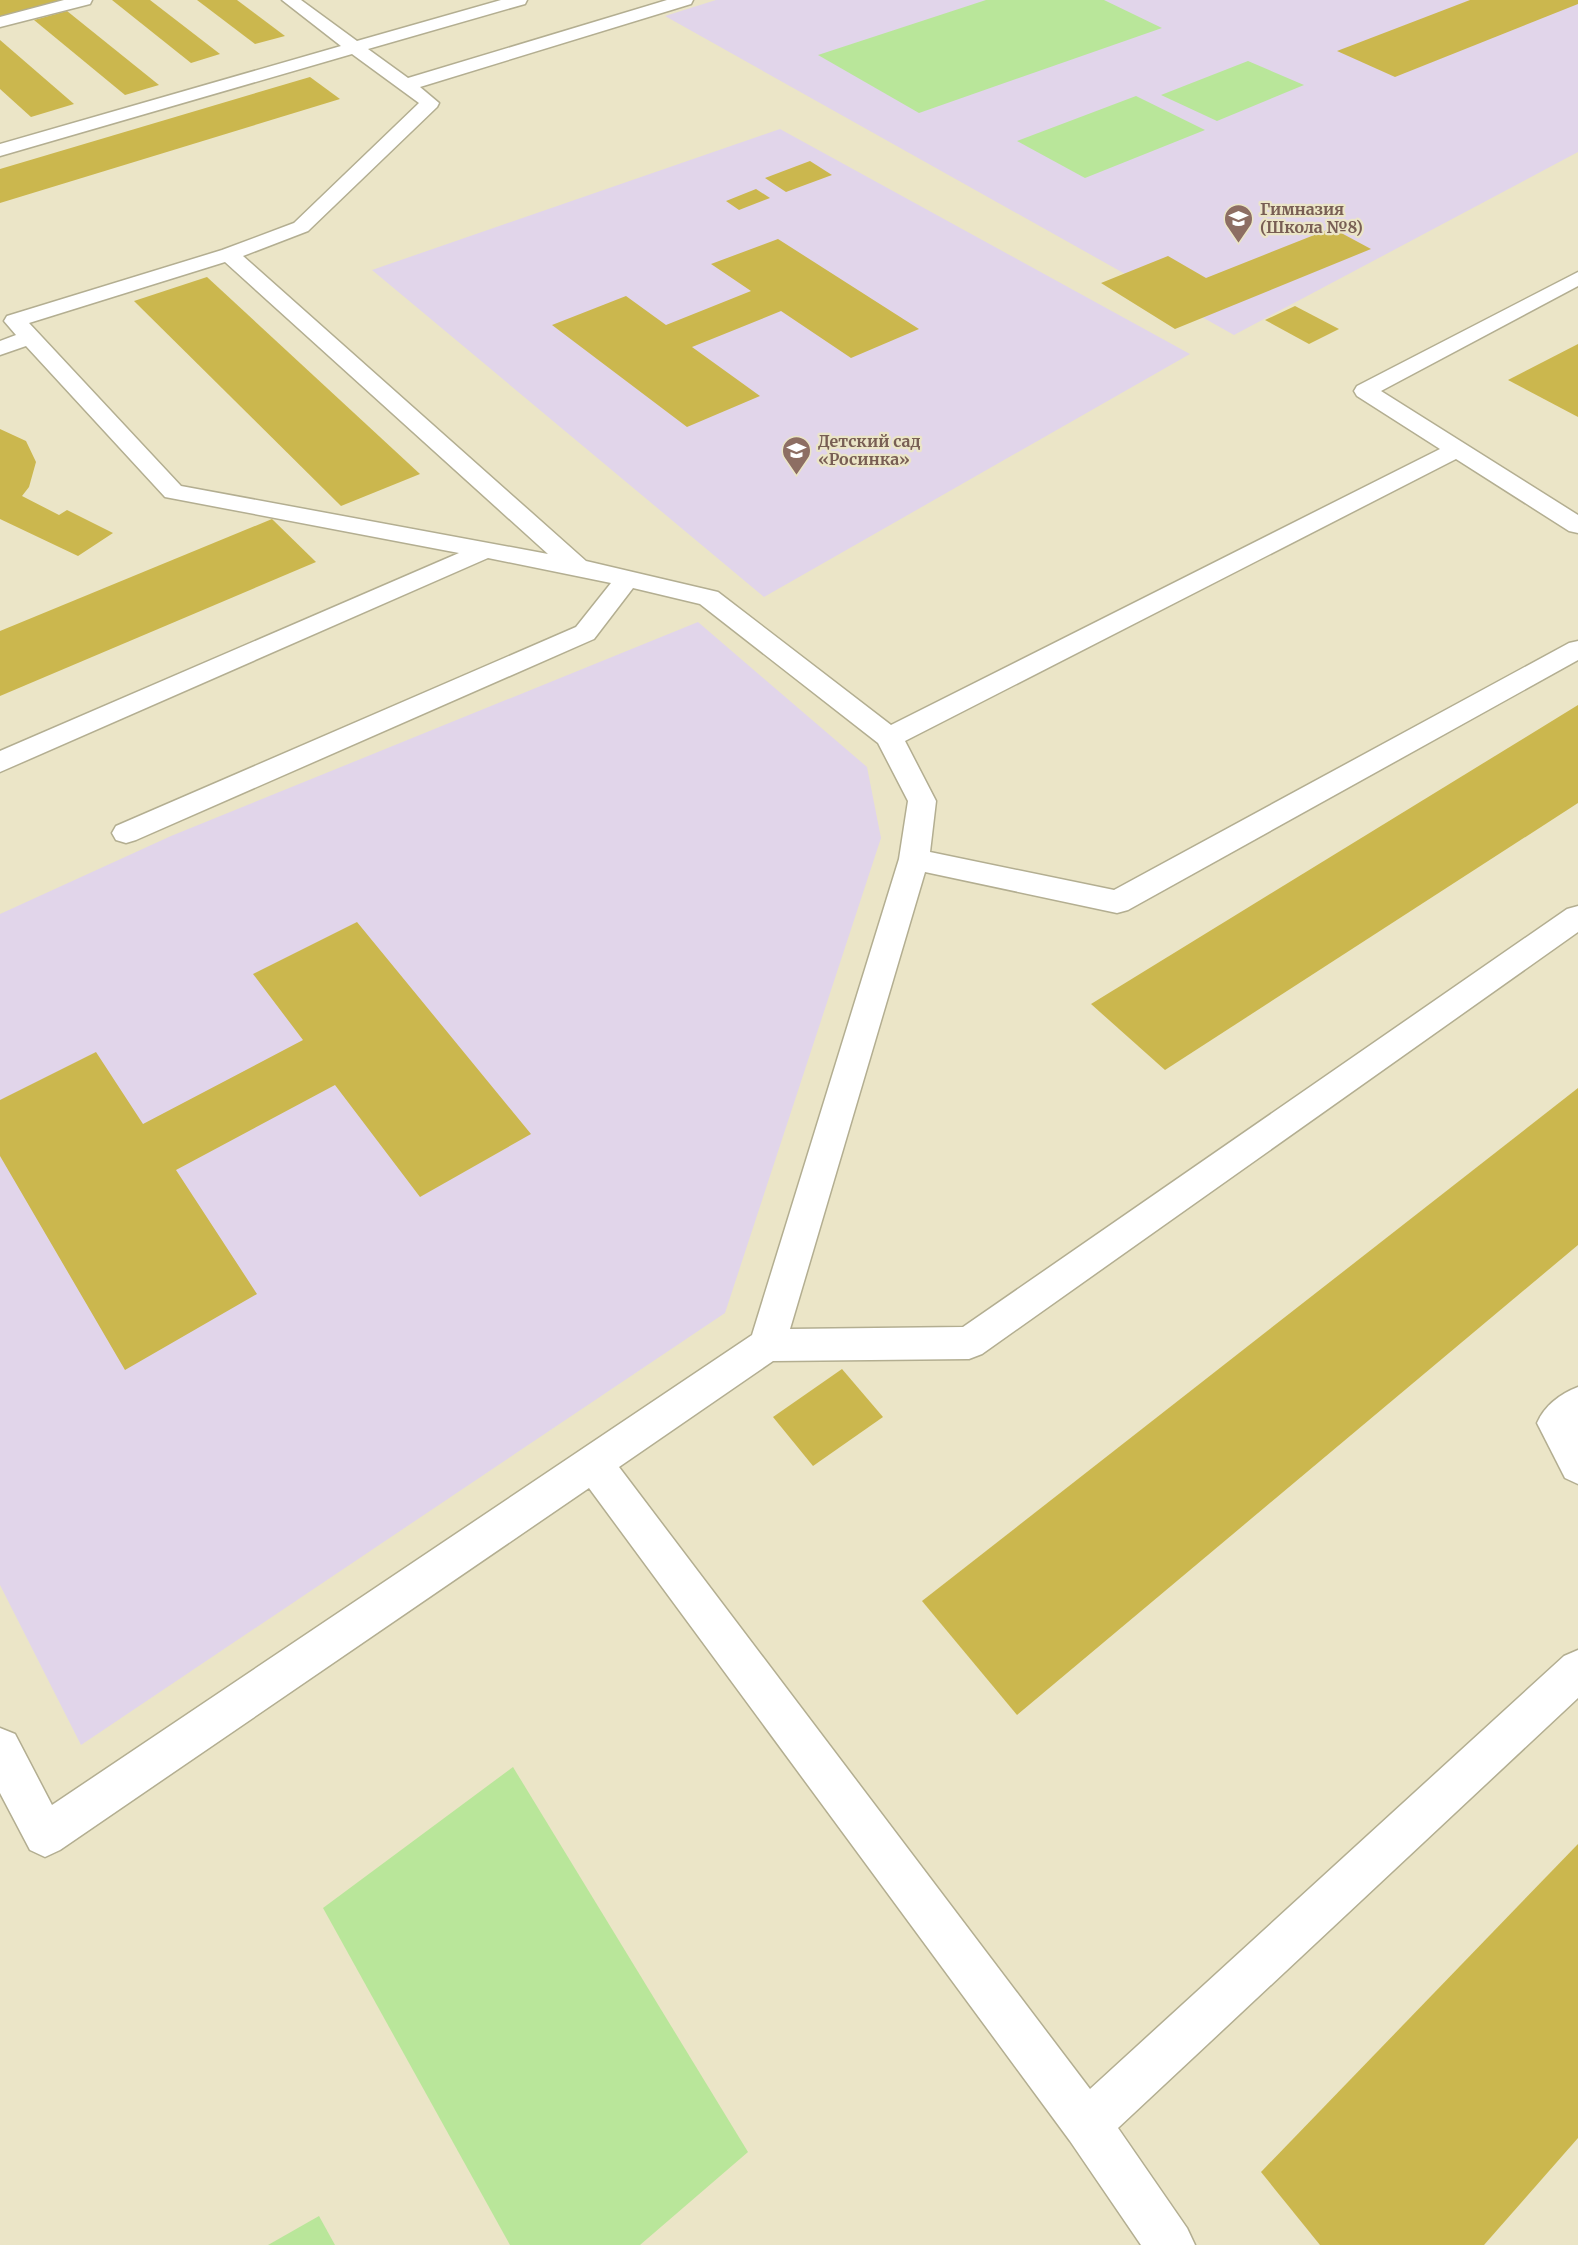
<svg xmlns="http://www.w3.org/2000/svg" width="1578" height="2245" font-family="Merriweather,serif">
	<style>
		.education { fill: #e1d5ea }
		.green { fill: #b9e69a }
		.building { fill: #cbb74e }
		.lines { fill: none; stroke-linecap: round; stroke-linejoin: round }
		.service-casing { stroke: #b3ae91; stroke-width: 3 }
		.service { fill: #fff; fill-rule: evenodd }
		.labels { text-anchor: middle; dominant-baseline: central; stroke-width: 4.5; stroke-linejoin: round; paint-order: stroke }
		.far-education-label { font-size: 16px; font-weight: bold; fill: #785e54; stroke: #ebe5c7; text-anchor: start }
	</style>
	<rect width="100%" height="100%" fill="#ebe5c7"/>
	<g class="education">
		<polygon points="716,0 1578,0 1578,152 1234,335 665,16"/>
		<polygon points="780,129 1190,354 764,597 372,270"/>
		<polygon points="698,622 867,767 881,838 725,1313 81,1745 0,1585 0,914 171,836"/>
	</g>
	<g class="green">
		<polygon points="986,0 1104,0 1162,28 919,113 818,55"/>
		<polygon points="1248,61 1304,85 1217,121 1161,95"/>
		<polygon points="1136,96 1205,130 1085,178 1017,141"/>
		<polygon points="513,1767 748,2152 640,2245 510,2245 323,1908"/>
		<polygon points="319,2216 335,2245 268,2245"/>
	</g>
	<g class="building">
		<polygon points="0,0 66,0 0,18"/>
		<polygon points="112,0 150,0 220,54 191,63"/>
		<polygon points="197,0 237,0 285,36 255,44"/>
		<polygon points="1470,0 1578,0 1578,4 1395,77 1337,51"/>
		<polygon points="67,11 159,85 125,95 34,20"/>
		<polygon points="0,40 74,104 31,117 0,89"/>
		<polygon points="310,77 340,99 0,203 0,169"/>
		<polygon points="810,161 832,175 786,192 765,178"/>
		<polygon points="756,189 770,198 739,210 726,201"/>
		<polygon points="1332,228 1371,249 1175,329 1101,283 1168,256 1206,278"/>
		<polygon points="778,239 919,329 851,358 781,311 692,347 760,396 687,427 552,325 626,296 666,325 751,291 711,264"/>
		<polygon points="207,277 420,474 341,506 134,301"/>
		<polygon points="1295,306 1339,329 1309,344 1265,320"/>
		<polygon points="1578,344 1578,417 1508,380"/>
		<polygon points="0,429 26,441 36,462 29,487 22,496 59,515 67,510 113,533 78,556 0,519"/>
		<polygon points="272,519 316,562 0,696 0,631"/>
		<polygon points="1578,705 1578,803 1165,1070 1091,1004"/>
		<polygon points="357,922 531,1134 420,1197 335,1085 176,1170 257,1294 125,1370 0,1156 0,1100 96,1052 143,1124 303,1040 253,974"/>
		<polygon points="1578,1088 1578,1245 1017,1715 922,1601"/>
		<polygon points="842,1369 883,1417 813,1466 773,1417"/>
		<polygon points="1578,1844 1578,2138 1484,2245 1320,2245 1261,2172"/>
	</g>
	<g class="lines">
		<defs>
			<g id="service">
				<polygon points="64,0 92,0 90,4 0,27 0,17"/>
				<path d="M282,0h19l56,41 144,-41h26l-2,4 -157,45 40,29 259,-78h26l-2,4 -271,83 19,16 -2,4 -129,124 -65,25 343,305 132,31 173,133 549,-276 -83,-53 -3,-5 3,-5 221,-114v14l-197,105 197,124v18l-9,-2 -113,-72 -551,282 31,60 -6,51 184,38 455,-247 9,-2v19l-450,250 -11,3 -192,-41 -135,457 173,-2 604,-418 11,-3v26l-596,422 -13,5 -196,2 -154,106 471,622 474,-433 14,-6v48l-460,430 69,100 8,17h-54l-71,-104 -481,-653 -529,362 -15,7 -15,-7 -30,-57v-65l15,6 37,71 700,-470 147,-476 9,-58 -30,-58 -178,-139 -67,-16 -39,51 -458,201 -10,3 -10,-3 -4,-7 4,-7 460,-199 35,-44 -123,-25 -488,214v-21l459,-198 -294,-56 -139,-151 -26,9v-14l16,-6 -12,-14 3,-5 215,-66 72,-27 125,-120 -67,-49 -352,102v-12l341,-98zM225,262l323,292 -367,-68 -152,-163z"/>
				<path d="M1578,1387v97l-13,-6 -28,-55c8,-18 23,-29 41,-36z"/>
			</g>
		</defs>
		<use href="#service" class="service-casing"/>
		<use href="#service" class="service"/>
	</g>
	<defs>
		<symbol id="school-pin" viewBox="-11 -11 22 30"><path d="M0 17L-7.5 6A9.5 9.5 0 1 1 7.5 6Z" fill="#8d6e63" stroke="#ebe5c7"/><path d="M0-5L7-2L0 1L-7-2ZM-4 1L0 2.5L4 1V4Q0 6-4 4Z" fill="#fff"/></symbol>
	</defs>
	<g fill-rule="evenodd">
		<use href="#school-pin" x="1222" y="202" width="33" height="45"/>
		<use href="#school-pin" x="780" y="434" width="33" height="45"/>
	</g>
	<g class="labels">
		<g class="far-education-label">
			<text x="1260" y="209">Гимназия<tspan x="1260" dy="18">(Школа №8)</tspan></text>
			<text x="818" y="441">Детский сад<tspan x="818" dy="18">«Росинка»</tspan></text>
		</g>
	</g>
</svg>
